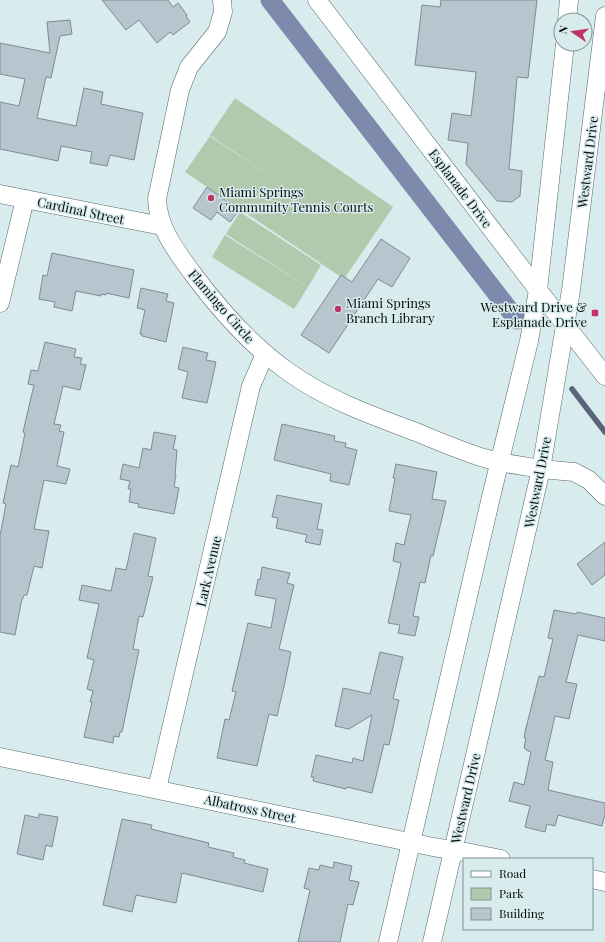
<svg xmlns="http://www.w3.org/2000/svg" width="605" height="942" font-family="'Playfair Display',serif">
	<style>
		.green { fill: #b1c9ac }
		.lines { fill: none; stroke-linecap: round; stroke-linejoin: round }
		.stream { stroke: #5a647d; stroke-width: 5.5 }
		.canal { stroke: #7d8aac; stroke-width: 19 }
		.building { fill: #b7c5ce; stroke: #7e8b94 }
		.minor-casing { stroke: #58696b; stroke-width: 19 }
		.minor { stroke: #fff; stroke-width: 18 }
		.poi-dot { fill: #c03364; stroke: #d8ebed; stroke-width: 1.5 }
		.labels { text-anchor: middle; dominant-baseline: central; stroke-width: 3; stroke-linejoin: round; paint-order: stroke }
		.street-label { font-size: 13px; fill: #070d0e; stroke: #d8ebed }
		.poi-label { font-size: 13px; fill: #070d0e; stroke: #d8ebed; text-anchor: start }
	</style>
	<rect width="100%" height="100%" fill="#d8ebed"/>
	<g class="green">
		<polygon points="235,98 393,207 344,279 185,172 210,136 289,189 210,135"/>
		<polygon points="240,212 321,265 308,287 226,234"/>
		<polygon points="225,235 308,287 294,309 212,257"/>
	</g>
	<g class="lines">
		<polyline class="stream" points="572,389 605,432"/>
		<polyline class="canal" points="270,0 517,320"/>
	</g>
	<g class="building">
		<polygon points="102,0 168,0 173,7 178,3 187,15 186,16 190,22 173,35 170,32 157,43 139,20 126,30"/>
		<polygon points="441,0 537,0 528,78 517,77 509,169 522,171 520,196 512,202 497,201 466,164 468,143 448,140 452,113 471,116 476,72 415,65 422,5 440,7"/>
		<polygon points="70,20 72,34 60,36 51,78 46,77 37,118 76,126 84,88 103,92 101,104 143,113 134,160 110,155 107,166 90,163 92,152 61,146 58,161 0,149 0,102 19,106 25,79 0,74 0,43 50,53 47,22"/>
		<polygon points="207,187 239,210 230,222 217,212 211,220 193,208"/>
		<polygon points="381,239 410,258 392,287 378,279 329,353 301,335 341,275 352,282"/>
		<polygon points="52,253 134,270 129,298 106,293 106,295 101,294 101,296 76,291 72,311 54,307 55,302 39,299 43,275 47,276"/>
		<polygon points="141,288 168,294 166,301 174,303 166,342 142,336 142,334 140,334 145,310 137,308"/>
		<polygon points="45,342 76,349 74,357 82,358 80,364 86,365 80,390 63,386 54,424 61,425 59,431 64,432 57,466 70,469 68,477 66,484 44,480 34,529 49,531 42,568 34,566 27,595 24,595 21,603 15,635 0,632 0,536 6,504 3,503 11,465 18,467 25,433 23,432 34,385 28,384 31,370 38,371"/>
		<polygon points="183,347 208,353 206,360 216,362 207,403 182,398 188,372 178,369"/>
		<polygon points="282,424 335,436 334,441 346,443 345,447 357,450 349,485 330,481 331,474 274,460"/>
		<polygon points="154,432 176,436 173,449 177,450 175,475 176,475 174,487 179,488 174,514 138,507 139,504 129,502 131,489 128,489 130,481 120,479 123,464 139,468 143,448 151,450"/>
		<polygon points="396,464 437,472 432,499 446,501 433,556 431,555 425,583 420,582 413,616 419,617 415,636 398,633 400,625 388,623 401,563 393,561 396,543 404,545 411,515 389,511 395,478 393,478"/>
		<polygon points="277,495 322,504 317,529 323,530 320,545 305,542 307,535 276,528 278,518 272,517"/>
		<polygon points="134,533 156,538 148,576 153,577 143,617 139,616 133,649 139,650 122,732 120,732 119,737 114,736 113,743 84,737 92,702 90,702 93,691 87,689 94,660 87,658 99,604 79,600 82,585 111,591 116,568 126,570"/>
		<polygon points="605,542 605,575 592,585 577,564"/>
		<polygon points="262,567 290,573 287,583 294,585 279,649 291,652 285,682 277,716 269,714 257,766 217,758 225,719 229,720 236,692 232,691 248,623 271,628 276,599 255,595 258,579 260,580"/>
		<polygon points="554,610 576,614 577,612 605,618 605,641 578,635 566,682 577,684 569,719 555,716 545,760 553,762 548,790 605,803 605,814 602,826 558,815 555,826 547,824 545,832 525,827 530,806 509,801 514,782 524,785 531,752 526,750 526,749 524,748 526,738 524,738 525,732 539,676 544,677 553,639 548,638"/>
		<polygon points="380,652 403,657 393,699 399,700 389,745 384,744 372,793 347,787 346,789 313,781 314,777 311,777 316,755 352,763 353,758 363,761 372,715 349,729 335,726 343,688 370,694"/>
		<polygon points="39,814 58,817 52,847 46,845 43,860 17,854 25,815 39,818"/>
		<polygon points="122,819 152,825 151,829 209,843 208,847 234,853 233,857 245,860 244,863 268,869 263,892 182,873 176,903 136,895 132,912 103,905"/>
		<polygon points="334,862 352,866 349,880 359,882 353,905 348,904 340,942 298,942 310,890 304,888 309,868 319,870 320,865 333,868"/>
	</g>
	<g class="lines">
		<defs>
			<g id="minor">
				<path d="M222,0l1,12 -6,20 -28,35 -9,23 -23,109c1,29 19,52 36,75 26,35 61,74 97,99 38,27 83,43 126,59 22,9 45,19 68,26l15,4 42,7 33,3 15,8 16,16"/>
				<polyline points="317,0 538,290 605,376"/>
				<polyline points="567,20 569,0"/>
				<polyline points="0,194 162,226"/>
				<polyline points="0,303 25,199"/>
				<polyline points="0,757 433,847 471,853 501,859"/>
				<polyline points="157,789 251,386 265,354"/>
				<polyline points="592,879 605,882"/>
				<polyline points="388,942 491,497 529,341 538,290 565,44"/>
				<polyline points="432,942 541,469 571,290 605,16"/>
			</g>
		</defs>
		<use href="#minor" class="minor-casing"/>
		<use href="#minor" class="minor"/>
	</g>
	<g class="poi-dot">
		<circle cx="211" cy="198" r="4"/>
		<circle cx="338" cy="309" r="4"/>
		<rect x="591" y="309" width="8" height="8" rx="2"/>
	</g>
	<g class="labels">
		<g class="street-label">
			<text transform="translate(587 162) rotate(-83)">Westward Drive</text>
			<text transform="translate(461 188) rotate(53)">Esplanade Drive</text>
			<text transform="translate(81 210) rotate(12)">Cardinal Street</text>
			<text transform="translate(222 306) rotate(49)">Flamingo Circle</text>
			<text transform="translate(537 482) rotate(-79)">Westward Drive</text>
			<text transform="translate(208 571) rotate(-77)">Lark Avenue</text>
			<text transform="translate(465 798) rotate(-77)">Westward Drive</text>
			<text transform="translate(250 808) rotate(12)">Albatross Street</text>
		</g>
		<g class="poi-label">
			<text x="219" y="191">Miami Springs<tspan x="219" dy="15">Community Tennis Courts</tspan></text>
			<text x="346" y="302">Miami Springs<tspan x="346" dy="15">Branch Library</tspan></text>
			<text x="587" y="306" text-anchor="end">Westward Drive &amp;<tspan x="587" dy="15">Esplanade Drive</tspan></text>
		</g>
	</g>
	<rect x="463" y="858" width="130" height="72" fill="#d8ebed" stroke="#849294"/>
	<rect x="471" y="871" width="20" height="6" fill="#ffffff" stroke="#849294"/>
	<text x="499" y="878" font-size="12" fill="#070d0e">Road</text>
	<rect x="471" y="888" width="20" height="12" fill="#b1c9ac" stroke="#849294"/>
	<text x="499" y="898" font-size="12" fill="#070d0e">Park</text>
	<rect x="471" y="908" width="20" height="12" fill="#b7c5ce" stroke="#849294"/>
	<text x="499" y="918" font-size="12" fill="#070d0e">Building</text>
	<g transform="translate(573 32) rotate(283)"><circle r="19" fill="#d8ebed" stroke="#849294"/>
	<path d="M0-3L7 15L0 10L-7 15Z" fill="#c03364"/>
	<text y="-6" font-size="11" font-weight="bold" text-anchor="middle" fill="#070d0e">N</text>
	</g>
</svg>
